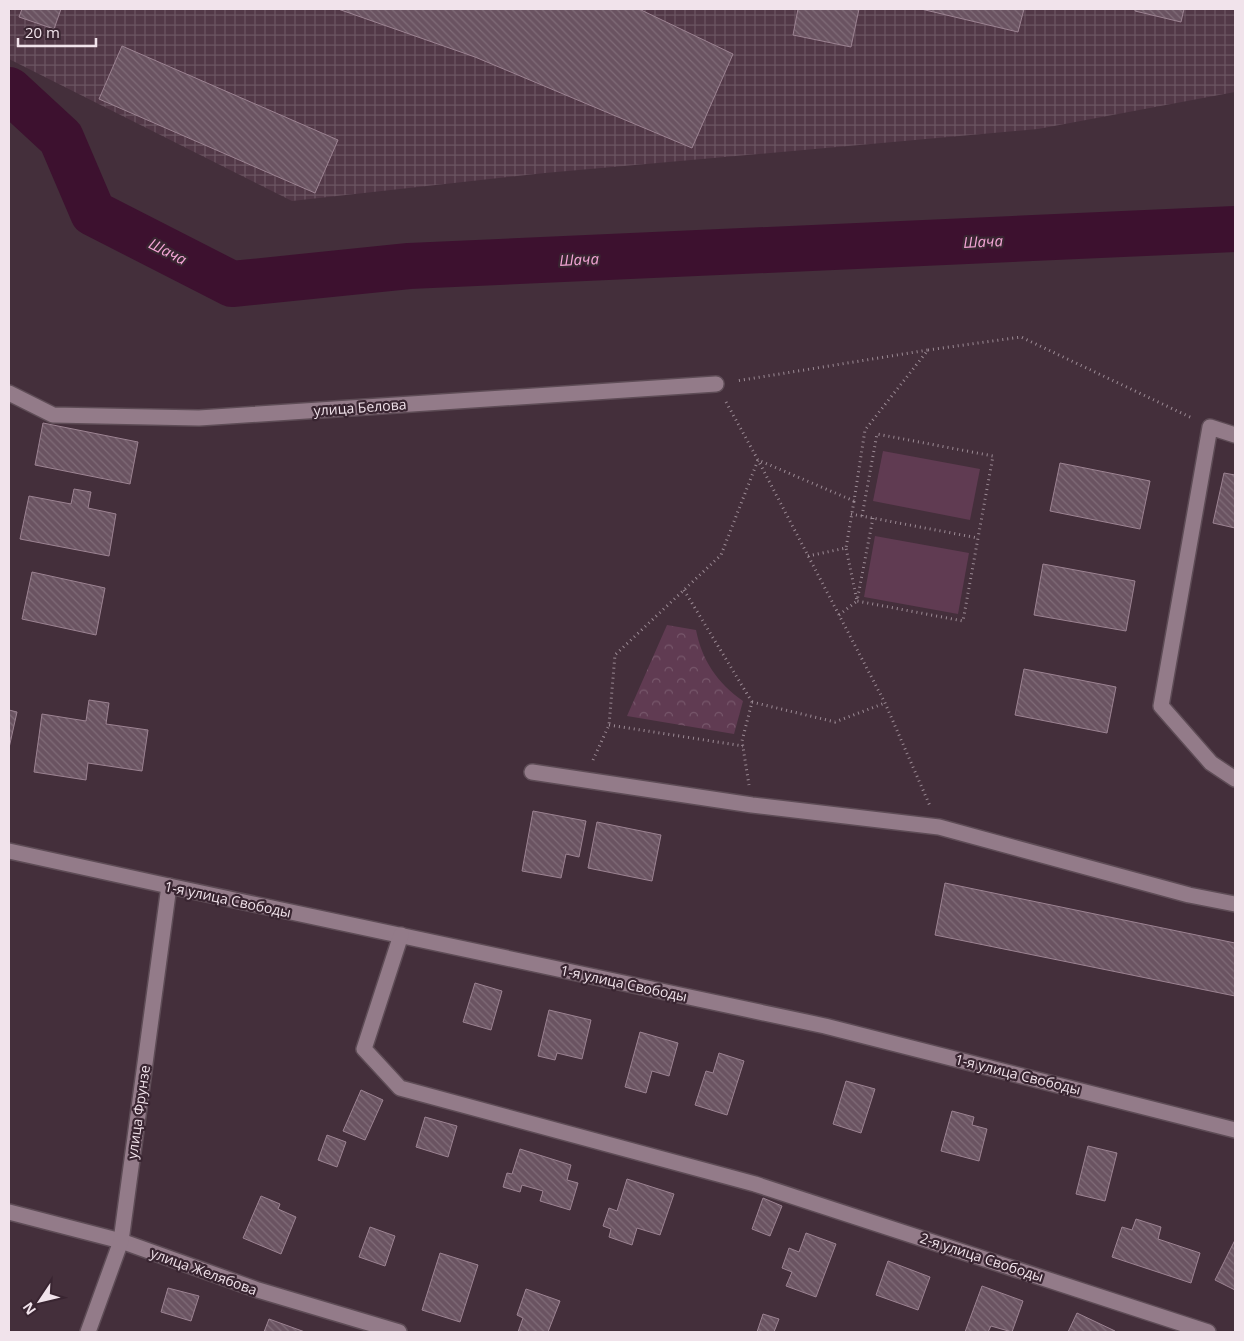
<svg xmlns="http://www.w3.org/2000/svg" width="1244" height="1341" font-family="'Open Sans',sans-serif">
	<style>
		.industrial { fill: url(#industrial-grid) }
		.park { fill: url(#park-crowns) }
		.garden { fill: #603b52 }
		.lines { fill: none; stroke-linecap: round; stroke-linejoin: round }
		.river { stroke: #3d112f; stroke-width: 46 }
		.building { fill: url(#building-back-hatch); stroke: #9c8392 }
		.minor-casing { stroke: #5e4c56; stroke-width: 18 }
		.path { stroke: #9c8b95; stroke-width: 3; stroke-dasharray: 1 4; stroke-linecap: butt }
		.minor { stroke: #937b89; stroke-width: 15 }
		.labels { text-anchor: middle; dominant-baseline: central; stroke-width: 4.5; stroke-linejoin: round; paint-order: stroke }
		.street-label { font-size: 14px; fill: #f1e3eb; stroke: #392531 }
		.water-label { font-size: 15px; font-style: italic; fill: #f4a6d6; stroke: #392531 }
	</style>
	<defs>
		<pattern id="industrial-grid" width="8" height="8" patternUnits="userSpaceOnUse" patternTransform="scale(1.25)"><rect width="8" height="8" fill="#523847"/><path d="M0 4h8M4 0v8" fill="none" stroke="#6b5562"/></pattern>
		<pattern id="park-crowns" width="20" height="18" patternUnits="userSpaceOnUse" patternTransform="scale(1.25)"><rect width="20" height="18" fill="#603b52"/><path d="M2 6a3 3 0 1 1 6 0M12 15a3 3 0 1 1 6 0" fill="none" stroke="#77576b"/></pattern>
		<pattern id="building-back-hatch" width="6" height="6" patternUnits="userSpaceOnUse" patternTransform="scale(1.25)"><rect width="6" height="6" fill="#6a5361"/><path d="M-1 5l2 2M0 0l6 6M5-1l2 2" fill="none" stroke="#806c78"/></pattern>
	</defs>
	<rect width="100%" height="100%" fill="#442f3b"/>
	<polygon class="industrial" points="11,9 1235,9 1235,92 1038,129 545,173 292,201 9,59 9,16"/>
	<path class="park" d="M667,625l29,5c6,30 21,53 47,71l-9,33 -107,-18z"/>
	<g class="garden">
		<polygon points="883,451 980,469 970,520 873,501"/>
		<polygon points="875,536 969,553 958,614 864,597"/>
	</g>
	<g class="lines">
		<polyline class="river" points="9,90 61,138 93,213 232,284 409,266 1235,229"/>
	</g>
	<g class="building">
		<polygon points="22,9 61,9 54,29 19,17"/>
		<polygon points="338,9 639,9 733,54 692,148 475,57"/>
		<polygon points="798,9 859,9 851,47 793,35"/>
		<polygon points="921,9 1024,9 1018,32"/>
		<polygon points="1135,9 1184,9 1181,22 1135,11"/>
		<polygon points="122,46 338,140 315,193 99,99"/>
		<polygon points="43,423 138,442 130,484 35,465"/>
		<polygon points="1060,463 1150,481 1140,529 1050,511"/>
		<polygon points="1224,473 1235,475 1235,528 1213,523"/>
		<polygon points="74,489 91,492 88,508 116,514 109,556 20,539 29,496 71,504"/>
		<polygon points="1043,564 1135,581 1126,631 1034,615"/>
		<polygon points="32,572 105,588 96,635 22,619"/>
		<polygon points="1024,669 1116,687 1107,733 1015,715"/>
		<polygon points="89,700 109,703 106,724 148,730 142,771 88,763 86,780 34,772 42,714 86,721"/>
		<polygon points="9,710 17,712 9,748"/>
		<polygon points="533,811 586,821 579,857 566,854 561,878 522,871"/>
		<polygon points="597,822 661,835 652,881 588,868"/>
		<polygon points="945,883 1235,943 1235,996 935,935"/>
		<polygon points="475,983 502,991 491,1030 463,1022"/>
		<polygon points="549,1010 591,1020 582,1059 557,1053 555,1060 538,1056"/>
		<polygon points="640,1032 678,1043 669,1076 652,1071 646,1093 625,1087"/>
		<polygon points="719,1053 744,1061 727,1115 695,1105 706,1071 713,1073"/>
		<polygon points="846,1081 875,1089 861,1133 833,1124"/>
		<polygon points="361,1090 383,1100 365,1140 343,1131"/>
		<polygon points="952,1111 974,1117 972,1125 987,1129 979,1161 941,1151"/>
		<polygon points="425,1117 457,1126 448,1157 416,1147"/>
		<polygon points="327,1135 346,1142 337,1167 318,1160"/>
		<polygon points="1088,1146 1117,1153 1105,1201 1076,1194"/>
		<polygon points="520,1149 571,1165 567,1180 578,1183 570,1210 540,1201 543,1191 522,1185 520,1192 503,1187 507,1173 512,1174"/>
		<polygon points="627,1179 674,1194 660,1235 637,1228 632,1245 609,1237 611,1229 603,1226 609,1208 617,1211"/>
		<polygon points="261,1196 280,1204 278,1209 296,1217 281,1254 243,1238"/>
		<polygon points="763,1198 782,1206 770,1236 752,1229"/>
		<polygon points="1136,1219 1161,1227 1158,1239 1200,1253 1191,1283 1112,1257 1122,1227 1132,1230"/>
		<polygon points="370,1227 395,1236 385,1266 359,1257"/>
		<polygon points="806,1233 836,1244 816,1297 786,1286 792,1272 782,1268 789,1248 799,1252"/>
		<polygon points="1235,1240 1235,1290 1215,1280"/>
		<polygon points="440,1253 478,1265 460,1322 422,1310"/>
		<polygon points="888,1261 930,1277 918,1310 876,1295"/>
		<polygon points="982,1286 1023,1301 1012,1332 991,1326 988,1332 965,1332"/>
		<polygon points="168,1288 199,1296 191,1321 161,1312"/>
		<polygon points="526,1289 560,1301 548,1332 518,1332 523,1318 517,1315"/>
		<polygon points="1077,1313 1115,1331 1115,1332 1068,1332"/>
		<polygon points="763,1314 779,1319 774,1332 757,1332"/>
		<polygon points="269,1319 305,1332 264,1332"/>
	</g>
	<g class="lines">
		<defs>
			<g id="minor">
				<polyline points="9,393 53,415 199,418 716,384"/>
				<polyline points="1235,435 1210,427 1161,706 1211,763 1235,779"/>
				<polyline points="532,772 752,805 939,827 1189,895 1235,904"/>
				<polyline points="9,851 169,886 825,1026 1235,1130"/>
				<polyline points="401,935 364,1049 400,1088 755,1184 1208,1332"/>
				<polyline points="9,1212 121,1241 258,1290 399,1332"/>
				<polyline points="88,1332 121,1241 169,886"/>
			</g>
		</defs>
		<use href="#minor" class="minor-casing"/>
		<g class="path">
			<polyline points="928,350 1021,337 1192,418"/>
			<polyline points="726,402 758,460 885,703 930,806"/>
			<polyline points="851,514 978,538 963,621 857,601 873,518"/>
			<polyline points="862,516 877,434 993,456 978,538"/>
			<polyline points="808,556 846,548 854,501"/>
			<polyline points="684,590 752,702 742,741 749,785"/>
			<polyline points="839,615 857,601 846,548"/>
			<polyline points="752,702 835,722 885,703"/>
			<polyline points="609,725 743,746"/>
			<polyline points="593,760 609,725 615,655 721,555 758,460 854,501 865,430 928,350 736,381"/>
		</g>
		<use href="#minor" class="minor"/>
	</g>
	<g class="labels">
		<g class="street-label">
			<text transform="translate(360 407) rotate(-4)">улица Белова</text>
			<text transform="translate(228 899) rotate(12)">1-я улица Свободы</text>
			<text transform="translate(624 983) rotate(12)">1-я улица Свободы</text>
			<text transform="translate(1018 1074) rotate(14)">1-я улица Свободы</text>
			<text transform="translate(138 1112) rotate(-82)">улица Фрунзе</text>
			<text transform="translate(982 1257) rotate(18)">2-я улица Свободы</text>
			<text transform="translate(204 1271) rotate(20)">улица Желябова</text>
		</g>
		<g class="water-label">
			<text transform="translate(983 241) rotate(-3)">Шача</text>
			<text transform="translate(168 251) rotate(27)">Шача</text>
			<text transform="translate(579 259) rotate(-3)">Шача</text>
		</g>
	</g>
	<rect width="1244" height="1341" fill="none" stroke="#f1e3eb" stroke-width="20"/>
	<g transform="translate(40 1301) rotate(235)" stroke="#392531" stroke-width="4" paint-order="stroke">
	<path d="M0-4L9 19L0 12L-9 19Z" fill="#f1e3eb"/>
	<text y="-8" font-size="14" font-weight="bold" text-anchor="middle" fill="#f1e3eb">N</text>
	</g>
	<path d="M18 38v8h78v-8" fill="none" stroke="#f1e3eb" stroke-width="2.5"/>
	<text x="25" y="38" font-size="15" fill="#f1e3eb" stroke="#392531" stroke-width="4" paint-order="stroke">20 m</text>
</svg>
